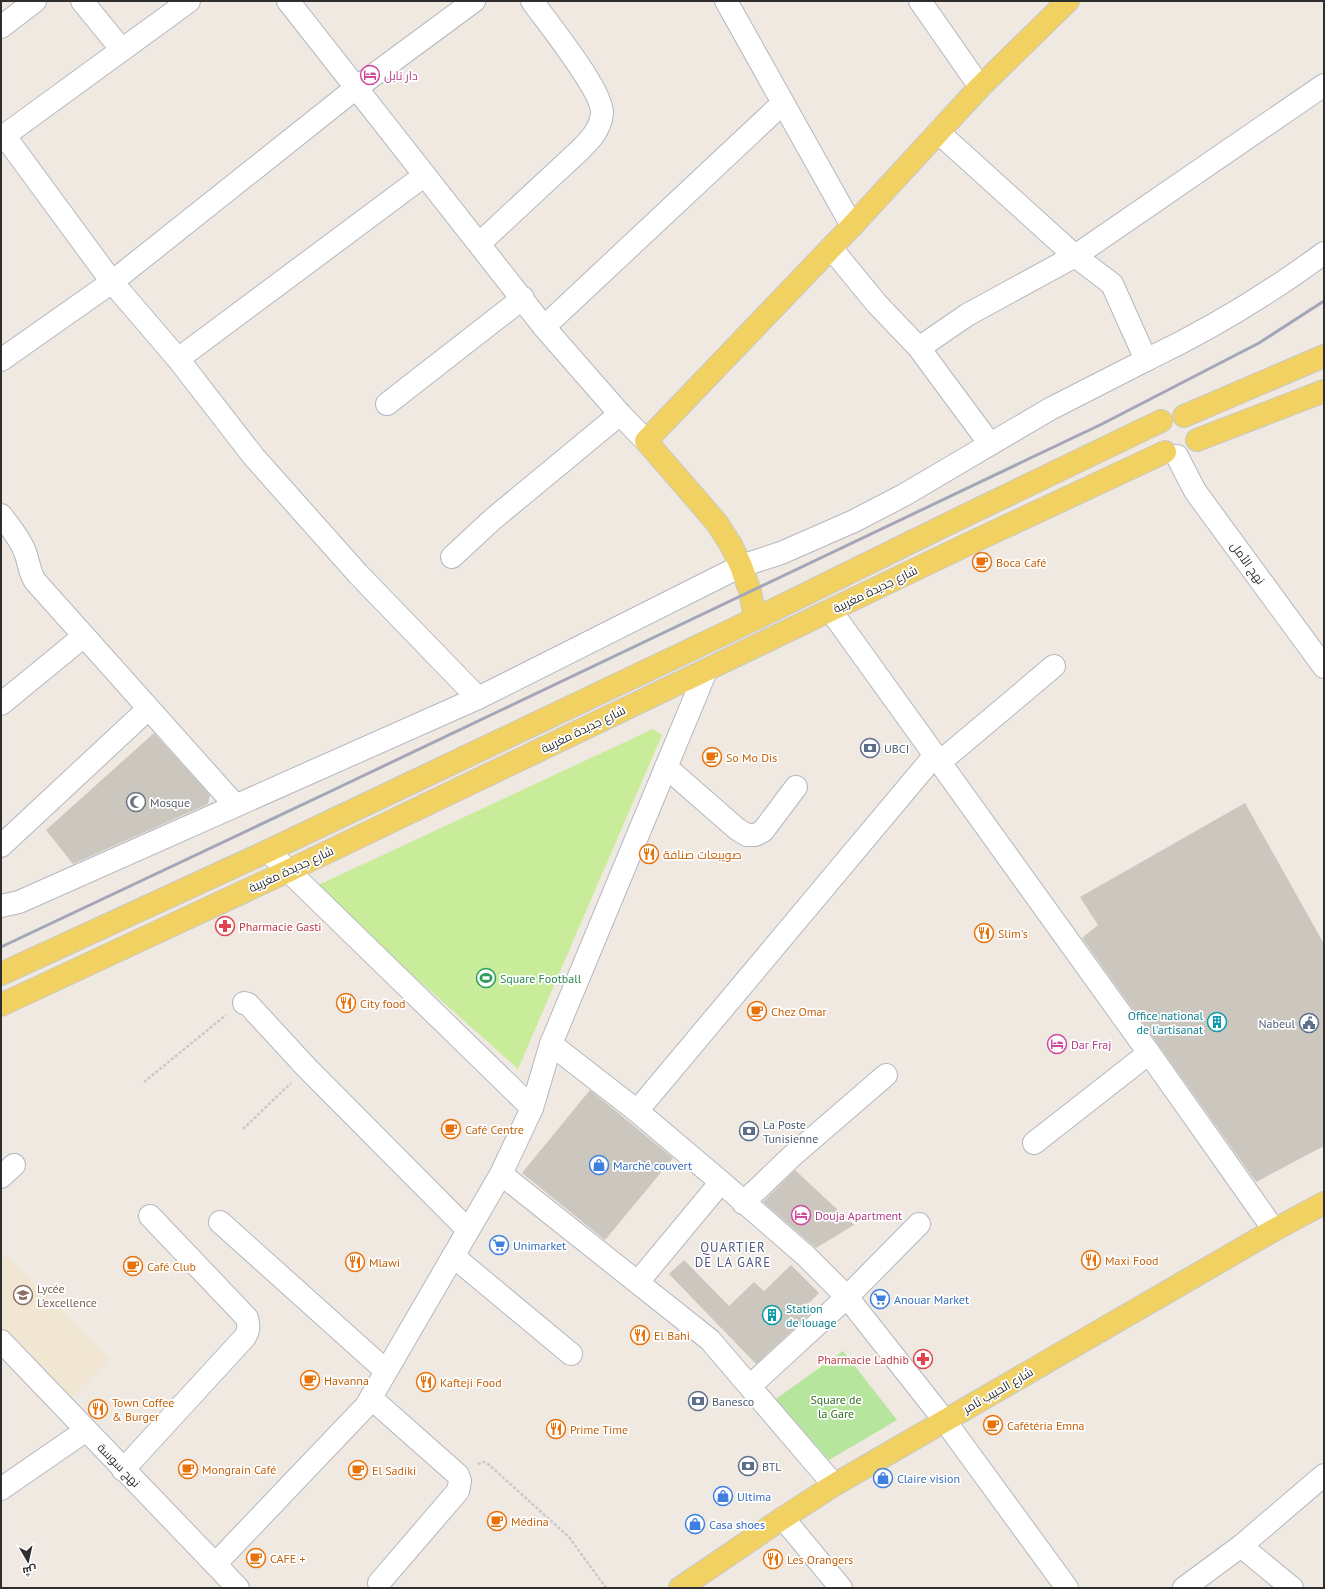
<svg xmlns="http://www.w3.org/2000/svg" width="1325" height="1589" font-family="'PT Sans',Cairo,sans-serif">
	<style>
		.education { fill: #f0e6d1 }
		.green { fill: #b6e59e }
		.pitch { fill: #c9ec9a }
		.building { fill: #cbc7bf }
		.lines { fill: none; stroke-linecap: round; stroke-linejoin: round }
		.minor-casing { stroke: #b4b7c1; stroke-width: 24 }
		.major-casing { stroke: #c9c9c9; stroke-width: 24 }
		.path { stroke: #c9c9c9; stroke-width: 2.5; stroke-dasharray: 3 2; stroke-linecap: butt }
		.minor { stroke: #fff; stroke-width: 22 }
		.major { stroke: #f2d163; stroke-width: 22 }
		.rail { stroke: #a3a6b8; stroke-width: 3 }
		.labels { text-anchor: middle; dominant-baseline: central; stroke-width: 3.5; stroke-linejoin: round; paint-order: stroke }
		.hotel-label { font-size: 12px; fill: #b23c85; stroke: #fff; text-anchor: start }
		.food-label { font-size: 12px; fill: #c56008; stroke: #fff; text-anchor: start }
		.street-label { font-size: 12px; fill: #2e2e2e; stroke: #fff }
		.service-label { font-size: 12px; fill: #4e5e75; stroke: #fff; text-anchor: start }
		.worship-label { font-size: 12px; fill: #5b616d; stroke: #fff; text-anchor: start }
		.health-label { font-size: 12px; fill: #be3a42; stroke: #fff; text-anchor: start }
		.leisure-label { font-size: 12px; fill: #27864d; stroke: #fff; text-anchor: start }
		.culture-label { font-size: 12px; fill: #0d838f; stroke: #fff; text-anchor: end }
		.shop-label { font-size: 12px; fill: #366cbe; stroke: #fff; text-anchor: start }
		.education-label { font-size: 12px; fill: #785e54; stroke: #fff; text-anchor: start }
		.park-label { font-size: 12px; fill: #2c6e1b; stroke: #fff }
		.neighbourhood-label { font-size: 13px; letter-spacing: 1px; fill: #4d5680; stroke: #fff }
	</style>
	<rect width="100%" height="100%" fill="#efe9e1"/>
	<polygon class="education" points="7,1256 110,1359 69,1399 1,1328 1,1261"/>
	<polygon class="green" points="843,1351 897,1420 829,1460 776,1399"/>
	<polygon class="pitch" points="653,729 662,735 518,1069 314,887"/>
	<g class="building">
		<polygon points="154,733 210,795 208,804 73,864 46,830"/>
		<polygon points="1245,803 1324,944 1324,1146 1256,1182 1082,938 1098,925 1080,897"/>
		<polygon points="590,1090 673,1158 605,1240 522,1173"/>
		<polygon points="795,1170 854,1225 816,1248 763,1202"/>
		<polygon points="684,1260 729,1306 754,1282 764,1291 791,1265 819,1293 803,1309 809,1315 756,1364 669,1274"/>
	</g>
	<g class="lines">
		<defs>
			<g id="minor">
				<polyline points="82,1 122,50"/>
				<polyline points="288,1 544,327 620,414 646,441"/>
				<polyline points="726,1 852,226"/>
				<polyline points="920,1 980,87"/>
				<polyline points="1,27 35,1"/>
				<path d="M938,132l137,124 37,28 34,76c61,-29 124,-67 178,-107"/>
				<polyline points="4,135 112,282 178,359 254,457 358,574 478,698"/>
				<polyline points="1,138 189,1"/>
				<path d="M480,243l100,-93c10,-10 20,-20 22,-36 2,-22 -55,-92 -70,-113"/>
				<polyline points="831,248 877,304 919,348 967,315 1075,256 1324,85"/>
				<polyline points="544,327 783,103"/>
				<polyline points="919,348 990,444"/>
				<polyline points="178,359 425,175"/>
				<polyline points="1,360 112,282 356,88 474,1"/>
				<polyline points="387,404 523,298"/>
				<polyline points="1177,456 1195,491 1324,667"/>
				<path d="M1,515c8,11 19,23 24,37 4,10 4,20 10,29l200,224"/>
				<polyline points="452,557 493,519 620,414"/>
				<polyline points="831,611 1149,1053 1274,1230"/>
				<polyline points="1,704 84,636"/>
				<polyline points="940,762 1054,666"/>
				<polyline points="666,767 737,829 747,835 755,835 763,831 796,787"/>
				<polyline points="1,846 148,709"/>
				<polyline points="268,851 532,1108"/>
				<polyline points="1,906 19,902 478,698 741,566 781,553 854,521 904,495 1050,409 1146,360"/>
				<polyline points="244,1003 248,1004 307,1068 468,1230"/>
				<polyline points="551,1044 637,1111 721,1182 806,1256 847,1297 945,1421 1067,1588"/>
				<polyline points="637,1111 935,755"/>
				<polyline points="1034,1143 1149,1053"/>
				<polyline points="501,1174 710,1340 834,1485"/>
				<polyline points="1,1177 14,1165"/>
				<polyline points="743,1203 791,1157 886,1075"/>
				<polyline points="220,1222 386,1371"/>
				<polyline points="453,1256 571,1354"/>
				<polyline points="638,1282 721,1182"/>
				<polyline points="1,1341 238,1588"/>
				<polyline points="750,1386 847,1297 919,1224"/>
				<polyline points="371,1398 458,1475 460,1481 458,1491 379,1583"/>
				<path d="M123,1470l122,-133c4,-7 4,-11 2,-19l-97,-102"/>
				<polyline points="1,1489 85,1431"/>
				<polyline points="783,1518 841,1588"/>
				<polyline points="1241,1546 1292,1588"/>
				<polyline points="216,1565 223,1556 366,1406 501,1174 532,1108 551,1044 706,671"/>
				<polyline points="1184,1588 1241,1546 1324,1475"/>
			</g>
			<g id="major">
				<polyline points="1184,416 1324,356"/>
				<polyline points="1197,440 1324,391"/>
				<polyline points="755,619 750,591 741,566 731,545 717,523 646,441 852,226 980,87 1068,1"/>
				<polyline points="1,974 268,851 755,619 954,521 1161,421"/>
				<polyline points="1,1005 288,871 964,546 1165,452"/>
				<polyline points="680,1588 783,1518 834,1485 1274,1230 1324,1203"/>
			</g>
		</defs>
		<use href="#minor" class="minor-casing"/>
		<use href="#major" class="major-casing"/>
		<g class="path">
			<polyline points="144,1082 226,1015"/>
			<polyline points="243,1129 291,1083"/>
			<polyline points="478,1464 483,1462 487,1463 569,1537 606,1588"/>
		</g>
		<use href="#minor" class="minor"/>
		<use href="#major" class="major"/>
		<polyline class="rail" points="1,947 327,793 1102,424 1259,343 1324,301"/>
	</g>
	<defs>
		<symbol id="hotel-ring" viewBox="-11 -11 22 22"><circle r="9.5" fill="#fff" stroke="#d1479c" stroke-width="1.5"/><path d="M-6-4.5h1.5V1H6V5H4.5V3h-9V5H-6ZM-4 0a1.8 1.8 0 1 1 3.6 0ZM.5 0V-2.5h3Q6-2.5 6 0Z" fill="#d1479c"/></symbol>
		<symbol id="cafe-ring" viewBox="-11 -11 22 22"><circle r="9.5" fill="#fff" stroke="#e8710a" stroke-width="1.5"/><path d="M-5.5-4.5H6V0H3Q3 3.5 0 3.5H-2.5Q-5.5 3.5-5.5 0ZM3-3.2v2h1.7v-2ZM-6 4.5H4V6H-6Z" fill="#e8710a"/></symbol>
		<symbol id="bank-ring" viewBox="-11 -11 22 22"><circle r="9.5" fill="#fff" stroke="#5c6f8a" stroke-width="1.5"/><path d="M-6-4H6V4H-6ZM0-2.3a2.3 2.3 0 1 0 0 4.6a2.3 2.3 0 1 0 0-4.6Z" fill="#5c6f8a"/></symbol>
		<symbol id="mosque-ring" viewBox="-11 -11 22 22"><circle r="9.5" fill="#fff" stroke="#6b7280" stroke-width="1.5"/><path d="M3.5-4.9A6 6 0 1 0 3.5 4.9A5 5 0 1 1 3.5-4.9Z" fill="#6b7280"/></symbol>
		<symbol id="restaurant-ring" viewBox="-11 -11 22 22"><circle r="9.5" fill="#fff" stroke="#e8710a" stroke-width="1.5"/><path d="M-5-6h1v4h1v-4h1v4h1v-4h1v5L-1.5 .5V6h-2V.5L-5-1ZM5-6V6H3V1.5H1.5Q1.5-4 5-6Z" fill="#e8710a"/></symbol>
		<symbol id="pharmacy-ring" viewBox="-11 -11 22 22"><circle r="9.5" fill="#fff" stroke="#e0444e" stroke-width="1.5"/><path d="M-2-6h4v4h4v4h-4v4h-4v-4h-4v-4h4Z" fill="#e0444e"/></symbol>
		<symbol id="stadium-ring" viewBox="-11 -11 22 22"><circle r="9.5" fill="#fff" stroke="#2e9e5b" stroke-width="1.5"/><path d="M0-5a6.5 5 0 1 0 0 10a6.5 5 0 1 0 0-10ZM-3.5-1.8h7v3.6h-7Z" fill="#2e9e5b"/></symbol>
		<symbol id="building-ring" viewBox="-11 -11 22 22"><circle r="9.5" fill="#fff" stroke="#0f9aa8" stroke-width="1.5"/><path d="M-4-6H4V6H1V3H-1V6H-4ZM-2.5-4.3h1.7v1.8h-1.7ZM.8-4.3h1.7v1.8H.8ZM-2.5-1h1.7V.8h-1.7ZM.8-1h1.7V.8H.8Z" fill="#0f9aa8"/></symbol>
		<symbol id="civic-ring" viewBox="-11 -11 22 22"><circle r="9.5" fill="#fff" stroke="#5c6f8a" stroke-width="1.5"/><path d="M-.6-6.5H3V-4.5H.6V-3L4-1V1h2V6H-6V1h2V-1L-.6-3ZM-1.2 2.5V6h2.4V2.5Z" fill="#5c6f8a"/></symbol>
		<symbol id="shop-ring" viewBox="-11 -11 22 22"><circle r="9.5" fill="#fff" stroke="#3f7fe0" stroke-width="1.5"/><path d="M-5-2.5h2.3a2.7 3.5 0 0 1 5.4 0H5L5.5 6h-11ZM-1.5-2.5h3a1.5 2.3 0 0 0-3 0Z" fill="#3f7fe0"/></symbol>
		<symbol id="supermarket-ring" viewBox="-11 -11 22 22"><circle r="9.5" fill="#fff" stroke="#3f7fe0" stroke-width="1.5"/><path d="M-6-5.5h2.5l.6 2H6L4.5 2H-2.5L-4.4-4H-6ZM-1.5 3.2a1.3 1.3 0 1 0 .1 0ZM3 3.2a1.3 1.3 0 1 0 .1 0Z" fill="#3f7fe0"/></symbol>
		<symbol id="university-ring" viewBox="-11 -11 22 22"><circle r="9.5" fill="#fff" stroke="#8d6e63" stroke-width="1.5"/><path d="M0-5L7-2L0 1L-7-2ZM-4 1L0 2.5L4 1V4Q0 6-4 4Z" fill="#8d6e63"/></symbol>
	</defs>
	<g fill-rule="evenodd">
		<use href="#hotel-ring" x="359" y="64" width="22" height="22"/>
		<use href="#cafe-ring" x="971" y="551" width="22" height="22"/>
		<use href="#bank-ring" x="859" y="737" width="22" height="22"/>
		<use href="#cafe-ring" x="701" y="746" width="22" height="22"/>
		<use href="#mosque-ring" x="125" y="791" width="22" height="22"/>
		<use href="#restaurant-ring" x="638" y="843" width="22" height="22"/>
		<use href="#pharmacy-ring" x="214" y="915" width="22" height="22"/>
		<use href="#restaurant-ring" x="973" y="922" width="22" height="22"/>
		<use href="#stadium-ring" x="475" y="967" width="22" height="22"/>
		<use href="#restaurant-ring" x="335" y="992" width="22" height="22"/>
		<use href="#cafe-ring" x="746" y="1000" width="22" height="22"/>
		<use href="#building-ring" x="1206" y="1011" width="22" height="22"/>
		<use href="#civic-ring" x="1298" y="1012" width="22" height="22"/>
		<use href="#hotel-ring" x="1046" y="1033" width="22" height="22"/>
		<use href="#cafe-ring" x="440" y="1118" width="22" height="22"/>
		<use href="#bank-ring" x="738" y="1120" width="22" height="22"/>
		<use href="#shop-ring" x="588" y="1154" width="22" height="22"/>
		<use href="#hotel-ring" x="790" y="1204" width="22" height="22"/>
		<use href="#supermarket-ring" x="488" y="1234" width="22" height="22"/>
		<use href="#restaurant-ring" x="1080" y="1249" width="22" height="22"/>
		<use href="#restaurant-ring" x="344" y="1251" width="22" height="22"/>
		<use href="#cafe-ring" x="122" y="1255" width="22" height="22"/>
		<use href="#university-ring" x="12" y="1284" width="22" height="22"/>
		<use href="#supermarket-ring" x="869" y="1288" width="22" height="22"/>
		<use href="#building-ring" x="761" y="1304" width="22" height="22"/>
		<use href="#restaurant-ring" x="629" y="1324" width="22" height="22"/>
		<use href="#pharmacy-ring" x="912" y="1348" width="22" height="22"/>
		<use href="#cafe-ring" x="299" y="1369" width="22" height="22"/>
		<use href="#restaurant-ring" x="415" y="1371" width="22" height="22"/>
		<use href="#bank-ring" x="687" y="1390" width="22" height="22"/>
		<use href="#restaurant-ring" x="87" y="1398" width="22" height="22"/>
		<use href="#cafe-ring" x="982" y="1414" width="22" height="22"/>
		<use href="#restaurant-ring" x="545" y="1418" width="22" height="22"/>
		<use href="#bank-ring" x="737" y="1455" width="22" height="22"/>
		<use href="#cafe-ring" x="177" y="1458" width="22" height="22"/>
		<use href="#cafe-ring" x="347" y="1459" width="22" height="22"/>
		<use href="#shop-ring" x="872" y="1467" width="22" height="22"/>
		<use href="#shop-ring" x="712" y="1485" width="22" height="22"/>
		<use href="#cafe-ring" x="486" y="1510" width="22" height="22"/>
		<use href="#shop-ring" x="684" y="1513" width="22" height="22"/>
		<use href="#cafe-ring" x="245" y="1547" width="22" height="22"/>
		<use href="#restaurant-ring" x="762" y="1548" width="22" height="22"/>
	</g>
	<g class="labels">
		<g class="hotel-label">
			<text x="384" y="75">دار نابل</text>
			<text x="1071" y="1044">Dar Fraj</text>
			<text x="815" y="1215">Douja Apartment</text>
		</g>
		<g class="food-label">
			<text x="996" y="562">Boca Café</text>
			<text x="726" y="757">So Mo Dis</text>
			<text x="663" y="854">صويبعات صنافة</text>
			<text x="998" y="933">Slim's</text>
			<text x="360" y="1003">City food</text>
			<text x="771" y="1011">Chez Omar</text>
			<text x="465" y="1129">Café Centre</text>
			<text x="1105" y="1260">Maxi Food</text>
			<text x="369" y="1262">Mlawi</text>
			<text x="147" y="1266">Café Club</text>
			<text x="654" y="1335">El Bahi</text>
			<text x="324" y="1380">Havanna</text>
			<text x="440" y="1382">Kafteji Food</text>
			<text x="112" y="1402">Town Coffee<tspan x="112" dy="14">&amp; Burger</tspan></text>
			<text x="1007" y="1425">Cafétéria Emna</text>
			<text x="570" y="1429">Prime Time</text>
			<text x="202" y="1469">Mongrain Café</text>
			<text x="372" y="1470">El Sadiki</text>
			<text x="511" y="1521">Médina</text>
			<text x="270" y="1558">CAFE +</text>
			<text x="787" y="1559">Les Orangers</text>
		</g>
		<g class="street-label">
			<text transform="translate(1248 563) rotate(54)">نهج الأمل</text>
			<text transform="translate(875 589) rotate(-26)">شارع جديدة مغربية</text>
			<text transform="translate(583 729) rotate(-26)">شارع جديدة مغربية</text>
			<text transform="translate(291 869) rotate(-25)">شارع جديدة مغربية</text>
			<text transform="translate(998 1390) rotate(-30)">شارع الحبيب ثامر</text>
			<text transform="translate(119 1465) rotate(46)">نهج سوسة</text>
		</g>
		<g class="service-label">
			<text x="884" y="748">UBCI</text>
			<text x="1295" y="1023" text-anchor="end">Nabeul</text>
			<text x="763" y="1124">La Poste<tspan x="763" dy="14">Tunisienne</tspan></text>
			<text x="712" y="1401">Banesco</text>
			<text x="762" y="1466">BTL</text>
		</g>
		<g class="worship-label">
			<text x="150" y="802">Mosque</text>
		</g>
		<g class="health-label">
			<text x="239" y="926">Pharmacie Gasti</text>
			<text x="909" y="1359" text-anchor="end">Pharmacie Ladhib</text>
		</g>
		<g class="leisure-label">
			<text x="500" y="978">Square Football</text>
		</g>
		<g class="culture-label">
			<text x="1203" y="1015">Office national<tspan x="1203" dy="14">de l'artisanat</tspan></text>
			<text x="786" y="1308" text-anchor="start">Station<tspan x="786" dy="14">de louage</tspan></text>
		</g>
		<g class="shop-label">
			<text x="613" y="1165">Marché couvert</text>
			<text x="513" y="1245">Unimarket</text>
			<text x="894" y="1299">Anouar Market</text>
			<text x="897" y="1478">Claire vision</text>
			<text x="737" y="1496">Ultima</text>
			<text x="709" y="1524">Casa shoes</text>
		</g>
		<g class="education-label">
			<text x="37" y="1288">Lycée<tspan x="37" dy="14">L'excellence</tspan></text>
		</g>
		<g class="park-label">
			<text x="836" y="1399">Square de<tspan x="836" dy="14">la Gare</tspan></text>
		</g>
		<g class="neighbourhood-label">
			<text x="733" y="1247">QUARTIER<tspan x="733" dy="15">DE LA GARE</tspan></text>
		</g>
	</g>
	<rect width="1325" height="1589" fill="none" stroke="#2e2e2e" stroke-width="4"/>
	<g transform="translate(28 1561) rotate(171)" stroke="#ffffff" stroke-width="3" paint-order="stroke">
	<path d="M0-3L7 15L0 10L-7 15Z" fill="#2e2e2e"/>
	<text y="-6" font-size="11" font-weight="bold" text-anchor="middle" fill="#2e2e2e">ش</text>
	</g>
</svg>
